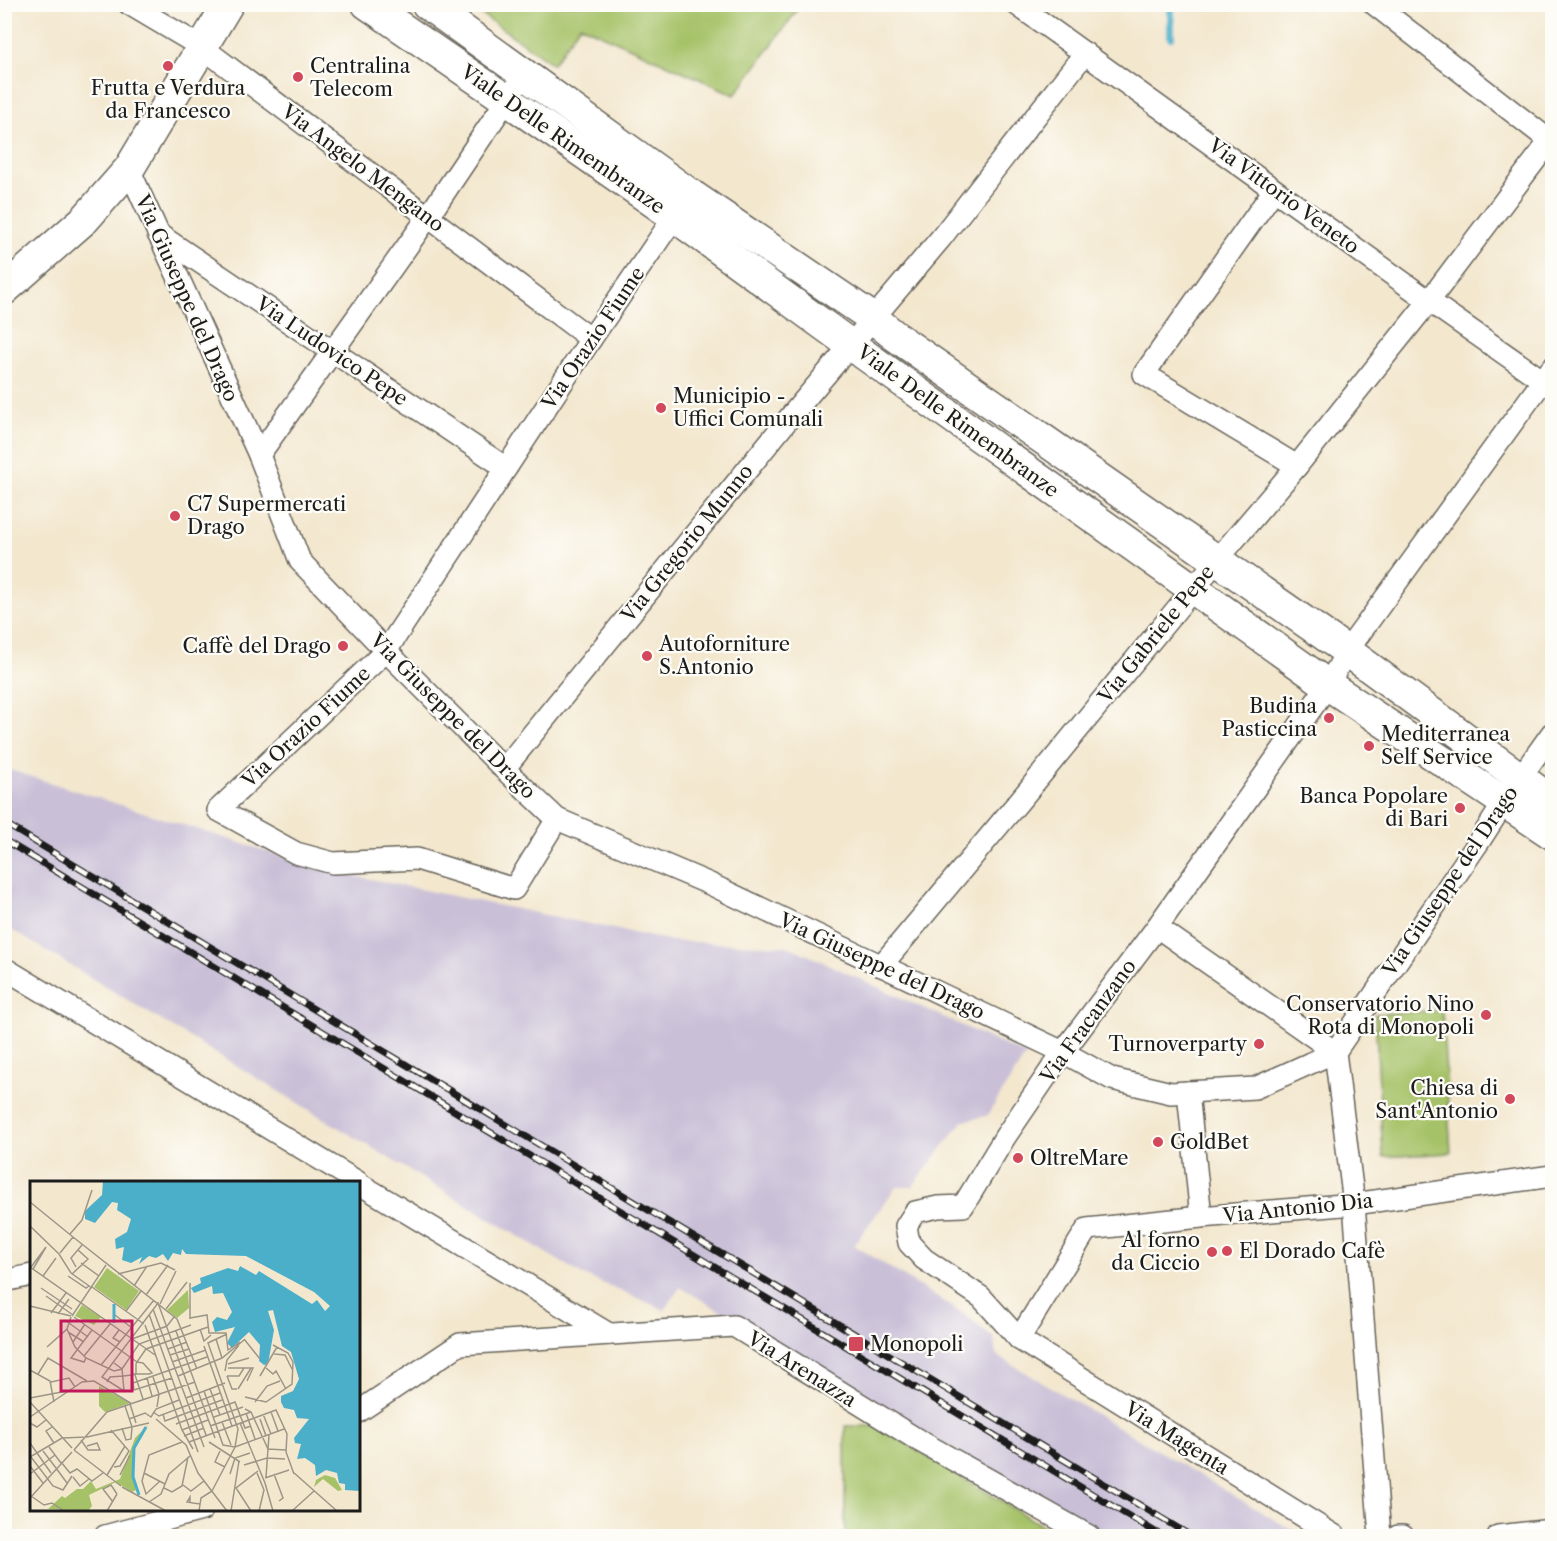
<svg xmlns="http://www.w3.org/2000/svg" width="1557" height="1541" font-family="'Libre Caslon Text',serif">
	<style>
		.industrial { fill: #c9bfd7 }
		.green { fill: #a6c268; stroke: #616f42; stroke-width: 1.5 }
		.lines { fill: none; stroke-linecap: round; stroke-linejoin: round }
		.stream { stroke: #4bafca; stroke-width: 8 }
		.street-casing { stroke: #67635a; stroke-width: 24 }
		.secondary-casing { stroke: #67635a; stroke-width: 33 }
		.street { stroke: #fff; stroke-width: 21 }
		.secondary { stroke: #fff; stroke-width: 30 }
		.rail-casing { stroke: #1c1c1c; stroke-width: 7 }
		.rail { stroke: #fdfcf7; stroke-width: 4.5; stroke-dasharray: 14; stroke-linecap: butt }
		.poi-dot { fill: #d1495b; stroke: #fdfcf7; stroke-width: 2 }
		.labels { text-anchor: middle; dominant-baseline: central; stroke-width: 4.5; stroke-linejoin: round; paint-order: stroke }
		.poi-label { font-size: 20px; fill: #1c1c1c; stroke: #fdfcf7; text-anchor: start }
		.street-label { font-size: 20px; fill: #1c1c1c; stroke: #fdfcf7 }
		.inset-river { fill: none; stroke: #4bafca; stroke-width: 3 }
		.inset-road { fill: none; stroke: #9d9687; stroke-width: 1.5 }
		.view { fill: #c2185b; fill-opacity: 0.15; stroke: #c2185b; stroke-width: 3 }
		.inset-edge { fill: none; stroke: #1c1c1c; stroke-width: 3 }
	</style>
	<rect width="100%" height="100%" fill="#fdfcf7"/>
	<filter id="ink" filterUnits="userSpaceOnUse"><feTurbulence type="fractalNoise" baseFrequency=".0167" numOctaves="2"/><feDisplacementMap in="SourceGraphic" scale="12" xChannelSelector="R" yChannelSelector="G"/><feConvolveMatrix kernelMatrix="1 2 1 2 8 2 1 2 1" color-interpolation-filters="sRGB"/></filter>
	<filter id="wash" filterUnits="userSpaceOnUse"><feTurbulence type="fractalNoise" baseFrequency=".008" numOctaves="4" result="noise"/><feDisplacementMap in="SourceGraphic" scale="24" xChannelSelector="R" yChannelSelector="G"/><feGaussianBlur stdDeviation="1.35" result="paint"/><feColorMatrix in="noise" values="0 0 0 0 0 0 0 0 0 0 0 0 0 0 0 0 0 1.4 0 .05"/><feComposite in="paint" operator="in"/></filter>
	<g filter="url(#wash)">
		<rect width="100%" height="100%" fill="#f3e7ce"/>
		<polygon class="industrial" points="4,768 326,870 673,941 788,946 1026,1055 987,1116 963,1121 912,1187 896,1187 854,1245 963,1314 994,1338 996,1355 1302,1536 1099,1536 680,1287 665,1310 581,1274 5,926"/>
		<g class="green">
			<polygon points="468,5 801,5 735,95 580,25 553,64"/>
			<polygon points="1442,1010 1451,1153 1383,1157 1375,1014"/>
			<polygon points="845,1426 877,1426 1059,1536 845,1536"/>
		</g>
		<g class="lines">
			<polyline class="stream" points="1171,4 1171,37"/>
		</g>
	</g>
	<g filter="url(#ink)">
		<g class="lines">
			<defs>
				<g id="street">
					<polyline points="129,4 203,48 591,339"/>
					<polyline points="1016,4 1429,301 1552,387"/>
					<polyline points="1374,4 1550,141"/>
					<polyline points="129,169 259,455 300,561 386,651 504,769 557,819 710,884 1063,1052 1112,1079 1171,1093 1255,1088 1335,1052 1480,840 1520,778 1552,733"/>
					<polyline points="1274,190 1144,374 1297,466"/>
					<polyline points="158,234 506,468"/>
					<polyline points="259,455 428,217 514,89"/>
					<polyline points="504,769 790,417 941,238 1085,53"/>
					<polyline points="557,819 514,889 417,859 333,863 296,853 218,810 386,651 591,339 681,207"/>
					<polyline points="1157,927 1335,1052 1354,1204 1380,1536"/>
					<polyline points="881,966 1026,793 1217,560 1297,466 1429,301 1552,138"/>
					<polyline points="4,968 358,1182"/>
					<polyline points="1188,1092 1201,1217"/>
					<polyline points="358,1183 609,1334"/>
					<polyline points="4,1281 32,1275"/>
					<polyline points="1019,1339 1087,1229 1201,1217 1354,1204 1552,1176"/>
					<polyline points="358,1412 460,1344 734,1326 918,1440 1089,1536"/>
					<polyline points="105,1536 202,1510"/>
					<polyline points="1335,1536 1019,1339 981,1297 924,1259 909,1243 906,1226 915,1212 938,1207 963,1206 1005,1137 1063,1052 1157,927 1328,685 1347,651 1552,368"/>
					<polyline points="1398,1536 1403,1536"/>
					<polyline points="1498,1536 1552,1530"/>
				</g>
				<g id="secondary">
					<polyline points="367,4 507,100 675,217 851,345 1328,685 1552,834"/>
					<polyline points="427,4 690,194 874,319 895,336 1347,651 1552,801"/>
					<polyline points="4,290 85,219 129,169 228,4"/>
				</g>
			</defs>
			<use href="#street" class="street-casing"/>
			<use href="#secondary" class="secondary-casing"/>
			<use href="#street" class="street"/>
			<use href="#secondary" class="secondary"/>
			<defs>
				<g id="rail">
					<polyline points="4,823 1191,1536"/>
					<polyline points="4,840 1162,1536"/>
				</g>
			</defs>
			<use href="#rail" class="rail-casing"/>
			<use href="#rail" class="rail"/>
		</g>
	</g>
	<g class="poi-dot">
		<circle cx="168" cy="66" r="6"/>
		<circle cx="298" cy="77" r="6"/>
		<circle cx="661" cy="408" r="6"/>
		<circle cx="175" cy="516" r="6"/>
		<circle cx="343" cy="646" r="6"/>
		<circle cx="647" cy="656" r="6"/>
		<circle cx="1329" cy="718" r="6"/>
		<circle cx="1369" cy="746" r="6"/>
		<circle cx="1460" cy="808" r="6"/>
		<circle cx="1486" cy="1015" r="6"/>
		<circle cx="1259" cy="1044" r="6"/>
		<circle cx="1510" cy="1099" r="6"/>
		<circle cx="1158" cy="1142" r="6"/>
		<circle cx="1018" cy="1158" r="6"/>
		<circle cx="1227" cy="1251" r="6"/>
		<circle cx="1212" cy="1252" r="6"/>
		<rect x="848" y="1336" width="16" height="16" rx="3"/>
	</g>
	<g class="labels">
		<g class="poi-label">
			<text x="310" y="66">Centralina<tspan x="310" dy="23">Telecom</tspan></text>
			<text x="168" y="88" text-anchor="middle">Frutta e Verdura<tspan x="168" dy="23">da Francesco</tspan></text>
			<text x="673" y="396">Municipio -<tspan x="673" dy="23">Uffici Comunali</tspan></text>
			<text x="187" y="504">C7 Supermercati<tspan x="187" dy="23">Drago</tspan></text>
			<text x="659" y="644">Autoforniture<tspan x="659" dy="23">S.Antonio</tspan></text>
			<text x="331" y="646" text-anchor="end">Caffè del Drago</text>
			<text x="1317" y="706" text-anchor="end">Budina<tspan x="1317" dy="23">Pasticcina</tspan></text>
			<text x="1381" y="734">Mediterranea<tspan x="1381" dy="23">Self Service</tspan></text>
			<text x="1448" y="796" text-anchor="end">Banca Popolare<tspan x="1448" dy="23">di Bari</tspan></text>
			<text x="1474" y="1004" text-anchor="end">Conservatorio Nino<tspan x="1474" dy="23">Rota di Monopoli</tspan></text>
			<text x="1247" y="1044" text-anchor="end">Turnoverparty</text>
			<text x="1498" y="1088" text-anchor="end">Chiesa di<tspan x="1498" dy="23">Sant'Antonio</tspan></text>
			<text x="1170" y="1142">GoldBet</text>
			<text x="1030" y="1158">OltreMare</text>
			<text x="1200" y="1240" text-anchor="end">Al forno<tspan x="1200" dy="23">da Ciccio</tspan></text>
			<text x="1239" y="1251">El Dorado Cafè</text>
			<text x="870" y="1344">Monopoli</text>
		</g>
		<g class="street-label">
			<text transform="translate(563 139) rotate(35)">Viale Delle Rimembranze</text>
			<text transform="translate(363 168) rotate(37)">Via Angelo Mengano</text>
			<text transform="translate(1284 196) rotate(36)">Via Vittorio Veneto</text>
			<text transform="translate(187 298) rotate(66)">Via Giuseppe del Drago</text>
			<text transform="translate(593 338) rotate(-56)">Via Orazio Fiume</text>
			<text transform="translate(332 351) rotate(34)">Via Ludovico Pepe</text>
			<text transform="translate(958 421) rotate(36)">Viale Delle Rimembranze</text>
			<text transform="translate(687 543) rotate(-51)">Via Gregorio Munno</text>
			<text transform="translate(1156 634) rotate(-51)">Via Gabriele Pepe</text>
			<text transform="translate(453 716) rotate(45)">Via Giuseppe del Drago</text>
			<text transform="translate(306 727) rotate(-43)">Via Orazio Fiume</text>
			<text transform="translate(1450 881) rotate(-56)">Via Giuseppe del Drago</text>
			<text transform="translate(882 966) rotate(25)">Via Giuseppe del Drago</text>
			<text transform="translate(1088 1021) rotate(-54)">Via Fracanzano</text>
			<text transform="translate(1298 1208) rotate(-6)">Via Antonio Dia</text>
			<text transform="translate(802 1369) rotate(32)">Via Arenazza</text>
			<text transform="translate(1177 1438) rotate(32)">Via Magenta</text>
		</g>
	</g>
	<g transform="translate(30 1181)">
		<rect width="330" height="330" fill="#f3e7ce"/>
		<path d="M77,87l32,23 -13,19 -32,-23zM158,109l1,18 -12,10 -10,-8zM52,124l19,12 -7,8 -19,-9zM69,205l31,17 -25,9 -6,-6zM118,244l-13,22 -2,31 3,12 -4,2 -16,-10 -27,13 3,11 -4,5 -40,-2 14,-13 3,2 12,-9h6l8,-8 5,8 24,-10 15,-41zM295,294l10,3 7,12 -4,1 -15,-12 -9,8 2,-7z" fill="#a6c268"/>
		<path d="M73,0h257v310l-15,-1v-6l-6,-1 -2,-10 -11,-3 -10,6 -1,-11 -10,-7 -8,1 4,-15 -6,-1 -1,-5 15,-19 -12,-1 -3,-8 -10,-2 -3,-6v-6l12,-5 6,-12 -8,-27 -9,-6 -9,-36 -5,1 6,19 -6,34 -4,1 -5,-4 1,-16 -11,-13 -17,16 -5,-5 8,-16 -20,5 -3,-10 5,-5 10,3 5,-8 -9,-19 -10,1 -1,-8 -18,7 -3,-5 10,-5 -1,-5 28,-10 10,3 2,-5 16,9 3,-4 53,33 5,-4 8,11 5,-5 -16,-14 -68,-36 -60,-2 -4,-5 -1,6 -8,-2 -5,8 -5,-7 -7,4 -7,-2 -10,8 3,-7 -11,6 -9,-3 2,-13 -8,2 -1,-10 12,-7 4,-13 -14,-9 1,-7 -6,-1 -17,21 -10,-4v-8l17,-16z" fill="#4bafca"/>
		<path class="inset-river" d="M84,123v19M109,314l-6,-18 1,-29 12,-21"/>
		<path class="inset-road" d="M0,21l43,35M0,45l29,28 12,19 21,15M40,53l12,-14 10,-30M43,56l104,82 20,50M30,72l13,-16M51,82l18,13M0,86l125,88M1,86l15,-20 -13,22M46,86l-5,-9 11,-13M42,93l16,-15 -10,-9M88,93l43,-11 14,7M13,95l13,-18M38,95l18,12 3,-2M160,102v36M104,105l13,-20M62,106l52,37M11,107l31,21M116,114l22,-30M16,115l27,19M130,123l16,-33M0,125l41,10M123,128l51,138M136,128l21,-27M96,130l15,-20M21,132l15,-20M28,133l11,-15M119,133l49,138M85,134l17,13M42,135l34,-51M44,136l63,45 9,-13 62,-22M160,137l17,-3 2,18h17l2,17 12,-8M35,139l23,17M115,144l37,105 11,19M37,148l8,18 11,11 28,13 8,-2 17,-25 52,-19M170,148l4,12 7,-6M89,149l-6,8 7,4M146,150l39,107M38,151l16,10M102,158l35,-13 7,-9M186,158l6,19M214,158l16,20M43,161l12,-18M174,165l28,80M17,166l20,-18 4,-12M138,168l19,-7M244,173l11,1 7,14M140,174l19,-6M54,175l26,-32M56,177l-2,4 -13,-4 21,-28M142,181l34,-12M84,182l8,6 2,22 -22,-14 56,-74 48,132M198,183l21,-6M71,184l53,-65M198,187h25l-6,13M236,187l7,6 3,-3 10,18M0,189l20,11 4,21M195,190l2,-11 12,-15M8,193l10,-16 39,23M102,194l2,15 38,-12M148,195l44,-18 22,-18M197,195h12l5,-8M197,195l5,13h5M230,195l17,-29M123,196l6,17 -2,13M117,197l5,18M21,201l18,-4 6,9M77,201l3,-5 13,-1 9,-1 2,-1h15l3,-1 -9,-10 -6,-1 -1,2v10l-1,1 8,24M103,202l74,-26M180,208l10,26M208,208l13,-21M174,210l19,54 12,2M215,216l21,5 26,-18 1,-22 -5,-9 -15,-8M0,217l37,-7M156,217l39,-15M0,221l42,46M225,221l12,-16 13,-5M100,223l6,19M215,228l6,3 17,37 18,1M123,231l6,4 61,-23M241,231l7,19M216,232l9,26M133,233l2,7 57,-21M233,233l8,20M0,236l52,-35 12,-1 38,23M184,236l29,-10M99,238l16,-6 6,4 5,-8 23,-9M126,238l30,26 12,28 29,38M230,238l6,17M192,241l9,23M0,242l7,4 9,-7M210,242l25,60 8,28M146,243l59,-22 10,26 6,-2M180,245l41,-14M22,246l-6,4 8,12M92,247l4,12 5,-1 1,-12 -7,-21M81,249l18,21 -9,15 -6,1M152,249l26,-10M154,255l20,-8M51,259l7,10h12l-3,-7 -10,3M159,261l87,-32 11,24 -1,18 8,22M179,261l31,20M0,262l21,30M19,266l12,16M205,266l49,-18M44,269l33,-38 88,-30M44,269l47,36M13,270l13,17M190,270l-5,11 10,5M0,276l32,-19 25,-1 62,-14M1,276l22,29 10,4 9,-14M31,281l9,11 7,-4 15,12 11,-8M214,284l23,-7 18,1M0,285l13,17M26,287l11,15M263,291l44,39M114,292l21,11M227,292l7,17 -5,21M0,293l25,-19M200,293l5,-16 15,-5M244,293l9,24 -4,3M77,294l18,-29M90,294l10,-20M43,296l7,9 9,-7M236,296l3,-42M235,297l24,-8M130,300l-14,13 -4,-13 7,-26 33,-13M153,304l8,6 13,-10M92,306l44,24M134,307l8,4 10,-6 6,-29M182,310l23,-44 3,-18 -30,-86 19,-9M1,315l13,9 8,-2 12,8M0,317l42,-46M83,321l-10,-13 8,-4 6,9M119,321l12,-8 8,-20 21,-18M160,322v-6l-3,5 6,1 7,1M77,330l10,-17M169,330l2,-13 11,-7M201,330l8,-50M221,330l-15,-23 22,-17M262,330l22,-20"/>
		<path class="view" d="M31,140h71v70h-71z"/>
		<rect width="330" height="330" class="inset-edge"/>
	</g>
	<rect width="1557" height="1541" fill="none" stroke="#fdfcf7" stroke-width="24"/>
</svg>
